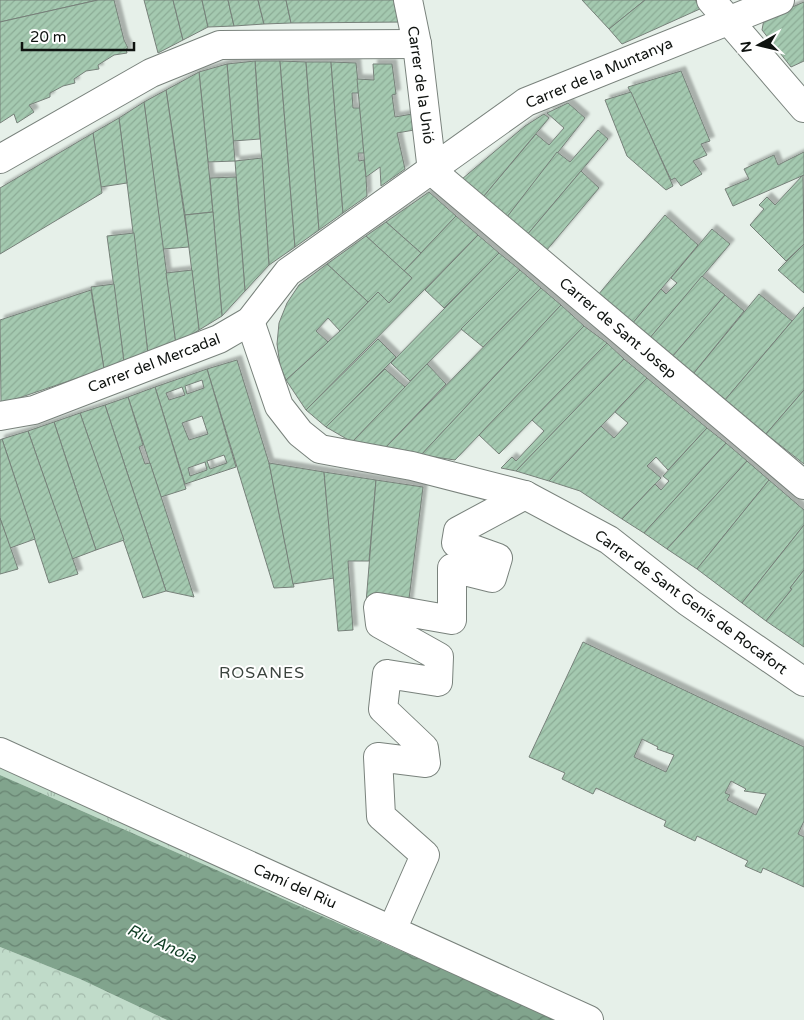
<svg xmlns="http://www.w3.org/2000/svg" width="804" height="1020" viewBox="0 0 804 1020" font-family="'Varela Round',sans-serif">
<defs>
<pattern id="grass-tufts" width="24" height="20" patternUnits="userSpaceOnUse" patternTransform="scale(1.25)"><rect width="24" height="20" fill="#c0dbc9"/><path d="M3 7l-1-3M5 7V3M7 7l1-3M15 17l-1-3M17 17v-4M19 17l1-3" fill="none" stroke="#a4bbac"/></pattern>
<pattern id="forest-crowns" width="20" height="18" patternUnits="userSpaceOnUse" patternTransform="scale(1.25)"><rect width="20" height="18" fill="#c0dbc9"/><path d="M2 6a3 3 0 1 1 6 0M12 15a3 3 0 1 1 6 0" fill="none" stroke="#a4bbac"/></pattern>
<pattern id="water-waves" width="16" height="10" patternUnits="userSpaceOnUse" patternTransform="scale(1.25)"><rect width="16" height="10" fill="#81a48d"/><path d="M0 5q4-4 8 0t8 0" fill="none" stroke="#688472"/></pattern>
<pattern id="building-hatch" width="6" height="6" patternUnits="userSpaceOnUse" patternTransform="scale(1.25)"><rect width="6" height="6" fill="#a4c9b0"/><path d="M-1 1l2-2M0 6l6-6M5 7l2-2" fill="none" stroke="#8cac96"/></pattern>
<filter id="shadow"><feDropShadow dx="4.5" dy="-4.5" stdDeviation="1" flood-color="#0004"/></filter>
</defs>
<rect width="100%" height="100%" fill="#e6f0e9"/>
<path fill="url(#grass-tufts)" d="M0,759L559,1020L0,775Z"/>
<path fill="url(#forest-crowns)" d="M0,947L80,979L167,1020H0Z"/>
<path fill="url(#water-waves)" d="M0,775L559,1020H167L80,979L0,947Z"/>
<g fill="url(#building-hatch)" stroke="#77817a" fill-rule="evenodd" filter="url(#shadow)">
<path d="M0,0H98L0,22Z"/>
<path d="M98,0H114L124,40L128,48L126,49L127,53L114,55L98,65L99,69L86,71L74,79L75,83L63,86L50,93V97L29,105L34,112L17,123L14,114L0,123V22Z"/>
<path d="M144,0H173L183,40L158,53Z"/>
<path d="M173,0H202L208,27L183,40Z"/>
<path d="M202,0H228L234,26L208,27Z"/>
<path d="M228,0H258L264,24L234,26Z"/>
<path d="M258,0H286L291,23L264,24Z"/>
<path d="M286,0H399L405,22L291,23Z"/>
<path d="M582,0H645L609,29Z"/>
<path d="M645,0H695L702,8L622,44L609,29Z"/>
<path d="M804,2V61L791,67L762,30L764,19Z"/>
<path d="M255,61H280L295,247L269,265Z"/>
<path d="M255,61L260,139L233,141L227,64Z"/>
<path d="M280,61L306,62L319,230L295,247Z"/>
<path d="M306,62H331L343,213L319,230Z"/>
<path d="M331,62L356,63L359,93H352L353,108H360L364,153H358L359,161L364,160L366,177L367,196L343,213Z"/>
<path d="M227,64L235,161L208,162L199,72Z"/>
<path d="M373,64H392L396,94L392,95L395,117L412,114L414,130L397,133L405,169L381,186L380,167L366,177L357,79L374,80Z"/>
<path d="M681,71L710,141L701,144L707,155L693,161L702,174L681,186L675,178L671,180L628,87Z"/>
<path d="M199,72L213,212L185,215L166,90Z"/>
<path d="M166,90L189,247L163,249L144,102Z"/>
<path d="M631,92L673,186L666,190L627,156L605,100Z"/>
<path d="M144,102L176,344L148,354L119,118Z"/>
<path d="M568,103L585,118L507,217L483,197L536,134L549,145L564,128L547,113Z"/>
<path d="M544,114L549,118L483,197L462,179L525,126Z"/>
<path d="M119,118L127,183L101,187L93,133Z"/>
<path d="M598,130L608,139L527,235L507,217L557,152L570,162Z"/>
<path d="M93,133L102,193L0,254V188Z"/>
<path d="M804,152V175L733,206L725,189L749,179L744,169L774,155L778,165Z"/>
<path d="M262,158L269,265L245,291L235,161Z"/>
<path d="M581,171L599,188L546,251L527,235Z"/>
<path d="M803,175L804,244L786,261L750,225L764,209L759,205L767,197L775,205Z"/>
<path d="M236,177L245,291L222,316L210,178Z"/>
<path d="M429,192L456,216L421,253L386,222Z"/>
<path d="M213,212L222,316L199,330L185,215Z"/>
<path d="M665,215L698,245L632,324L598,295Z"/>
<path d="M456,216L478,235L306,410L286,380L340,331L378,292L389,303L412,278L404,271Z"/>
<path d="M386,222L421,253L404,271L366,236Z"/>
<path d="M712,229L730,244L649,339L632,324L661,289L666,294L677,283L671,278Z"/>
<path d="M134,233L148,354L124,362L107,236Z"/>
<path d="M478,235L499,253L444,308L425,290Z"/>
<path d="M366,236L412,278L389,303L378,292L368,302L327,264Z"/>
<path d="M804,244V293L778,270Z"/>
<path d="M499,253L520,270L410,381L391,363Z"/>
<path d="M327,264L368,302L340,331L328,318L316,331L328,342L286,380L280,365L277,344L279,323L287,303L299,285Z"/>
<path d="M192,270L199,330L176,344L166,273Z"/>
<path d="M520,270L541,288L483,347L461,329Z"/>
<path d="M702,276L725,295L672,357L649,339Z"/>
<path d="M114,284L124,362L104,369L91,287Z"/>
<path d="M541,288L561,305L421,455L385,448Z"/>
<path d="M91,290L104,369L1,404L0,320Z"/>
<path d="M759,294L792,321L725,400L693,374Z"/>
<path d="M725,295L744,311L693,374L672,357Z"/>
<path d="M561,305L584,326L455,460L421,455Z"/>
<path d="M804,307V390L766,434L725,400Z"/>
<path d="M584,326L607,343L499,454L479,435Z"/>
<path d="M378,339L396,357L326,427L306,410Z"/>
<path d="M607,343L624,359L516,471L501,468L512,457L516,461L544,431L532,420Z"/>
<path d="M624,359L647,378L549,481L516,471Z"/>
<path d="M237,360L269,463L294,587L274,588L207,369Z"/>
<path d="M427,364L446,384L385,448L352,442Z"/>
<path d="M207,369L236,467L185,484L155,387ZM202,380L204,388L187,394L185,386ZM182,387L185,395L169,400L166,393ZM202,416L208,434L189,440L182,423ZM224,455L227,463L210,469L207,461ZM205,462L207,470L190,476L188,468Z"/>
<path d="M385,369L405,387L352,442L326,427Z"/>
<path d="M647,378L707,428L668,470L656,457L647,466L661,478L622,519L580,491L549,481L601,426L614,438L628,423L615,412Z"/>
<path d="M155,387L186,489L161,497L128,397Z"/>
<path d="M804,390V464L766,434Z"/>
<path d="M128,397L143,445L139,447L145,464L150,463L194,597L166,591L105,405Z"/>
<path d="M105,405L166,591L143,598L80,413Z"/>
<path d="M80,413L124,540L96,550L54,422Z"/>
<path d="M54,422L96,550L72,559L28,431Z"/>
<path d="M707,428L726,443L644,533L622,519L655,484L661,490L669,481L663,476Z"/>
<path d="M28,431L78,574L49,583L2,439Z"/>
<path d="M2,439L35,539L10,548L0,518V440Z"/>
<path d="M726,443L747,461L667,549L644,533Z"/>
<path d="M747,461L769,480L697,569L667,549Z"/>
<path d="M269,463L324,472L334,578L293,584Z"/>
<path d="M324,472L376,480L369,561H348L353,630L338,631Z"/>
<path d="M376,480L423,487L408,607L366,603Z"/>
<path d="M769,480L804,510V525L742,603L697,569Z"/>
<path d="M0,518L18,569L0,574Z"/>
<path d="M804,525V570L790,588L792,589L766,621L742,603Z"/>
<path d="M804,570V647L766,621L792,589L790,588Z"/>
<path d="M583,642L804,747V821L798,834L804,837V887L763,868L761,873L745,866L748,861L697,836L695,841L664,826L666,821L596,788L593,794L562,779L565,773L529,757ZM642,739L658,747L657,749L674,755L666,772L634,757ZM731,781L746,789L744,791L766,794L756,815L727,800L730,795L725,793Z"/>
</g>
<g fill="none" stroke-linecap="round" stroke-linejoin="round">
<defs>
<g id="minor">
<path d="M408,0L417,44L432,171"/>
<path d="M711,0L804,108"/>
<path d="M0,159L151,73L220,45L417,44"/>
<path d="M432,171L804,485"/>
<path d="M250,321L279,406L300,433L320,449L412,466L525,495L609,540L688,602L804,682"/>
<path d="M0,416L34,410L219,339L250,321L288,272L526,102L780,0"/>
<path d="M0,752L589,1020"/>
<path d="M392,930L425,855L381,816L378,757L426,763L424,748L383,709L387,674L438,682L439,657L380,624L378,607L452,620V568L492,578L498,558L456,543L458,531L525,495"/>
</g>
</defs>
<use href="#minor" stroke="#79827c" stroke-width="30"/>
<use href="#minor" stroke="#fff" stroke-width="28"/>
</g>
<g text-anchor="middle" stroke-width="4" stroke-linejoin="round" paint-order="stroke">
<g font-size="15" fill="#0f1310" stroke="#fff">
<text transform="translate(599 73) rotate(-23)" y="5">Carrer de la Muntanya</text>
<text transform="translate(421 85) rotate(82)" y="5">Carrer de la Unió</text>
<text transform="translate(618 328) rotate(40)" y="5">Carrer de Sant Josep</text>
<text transform="translate(154 363) rotate(-21)" y="5">Carrer del Mercadal</text>
<text transform="translate(691 602) rotate(36)" y="5">Carrer de Sant Genís de Rocafort</text>
<text transform="translate(295 886) rotate(24)" y="5">Camí del Riu</text>
</g>
<g font-size="16" letter-spacing="1" fill="#3b443e" stroke="#fff">
<text x="262" y="678">ROSANES</text>
</g>
<g font-size="16" font-style="italic" fill="#0e3c23" stroke="#fff">
<text transform="translate(162 943) rotate(24)" y="6">Riu Anoia</text>
</g>
</g>
<g transform="translate(759 45) rotate(262)" stroke="#ffffff" stroke-width="4" paint-order="stroke">
<path d="M0-4L9 19L0 12L-9 19Z" fill="#0f1310"/>
<text y="-8" font-size="14" font-weight="bold" text-anchor="middle" fill="#0f1310">N</text>
</g>
<path d="M22 42v8h112v-8" fill="none" stroke="#0f1310" stroke-width="2.5"/>
<text x="30" y="42" font-size="15" fill="#0f1310" stroke="#ffffff" stroke-width="4" paint-order="stroke">20 m</text>
</svg>
